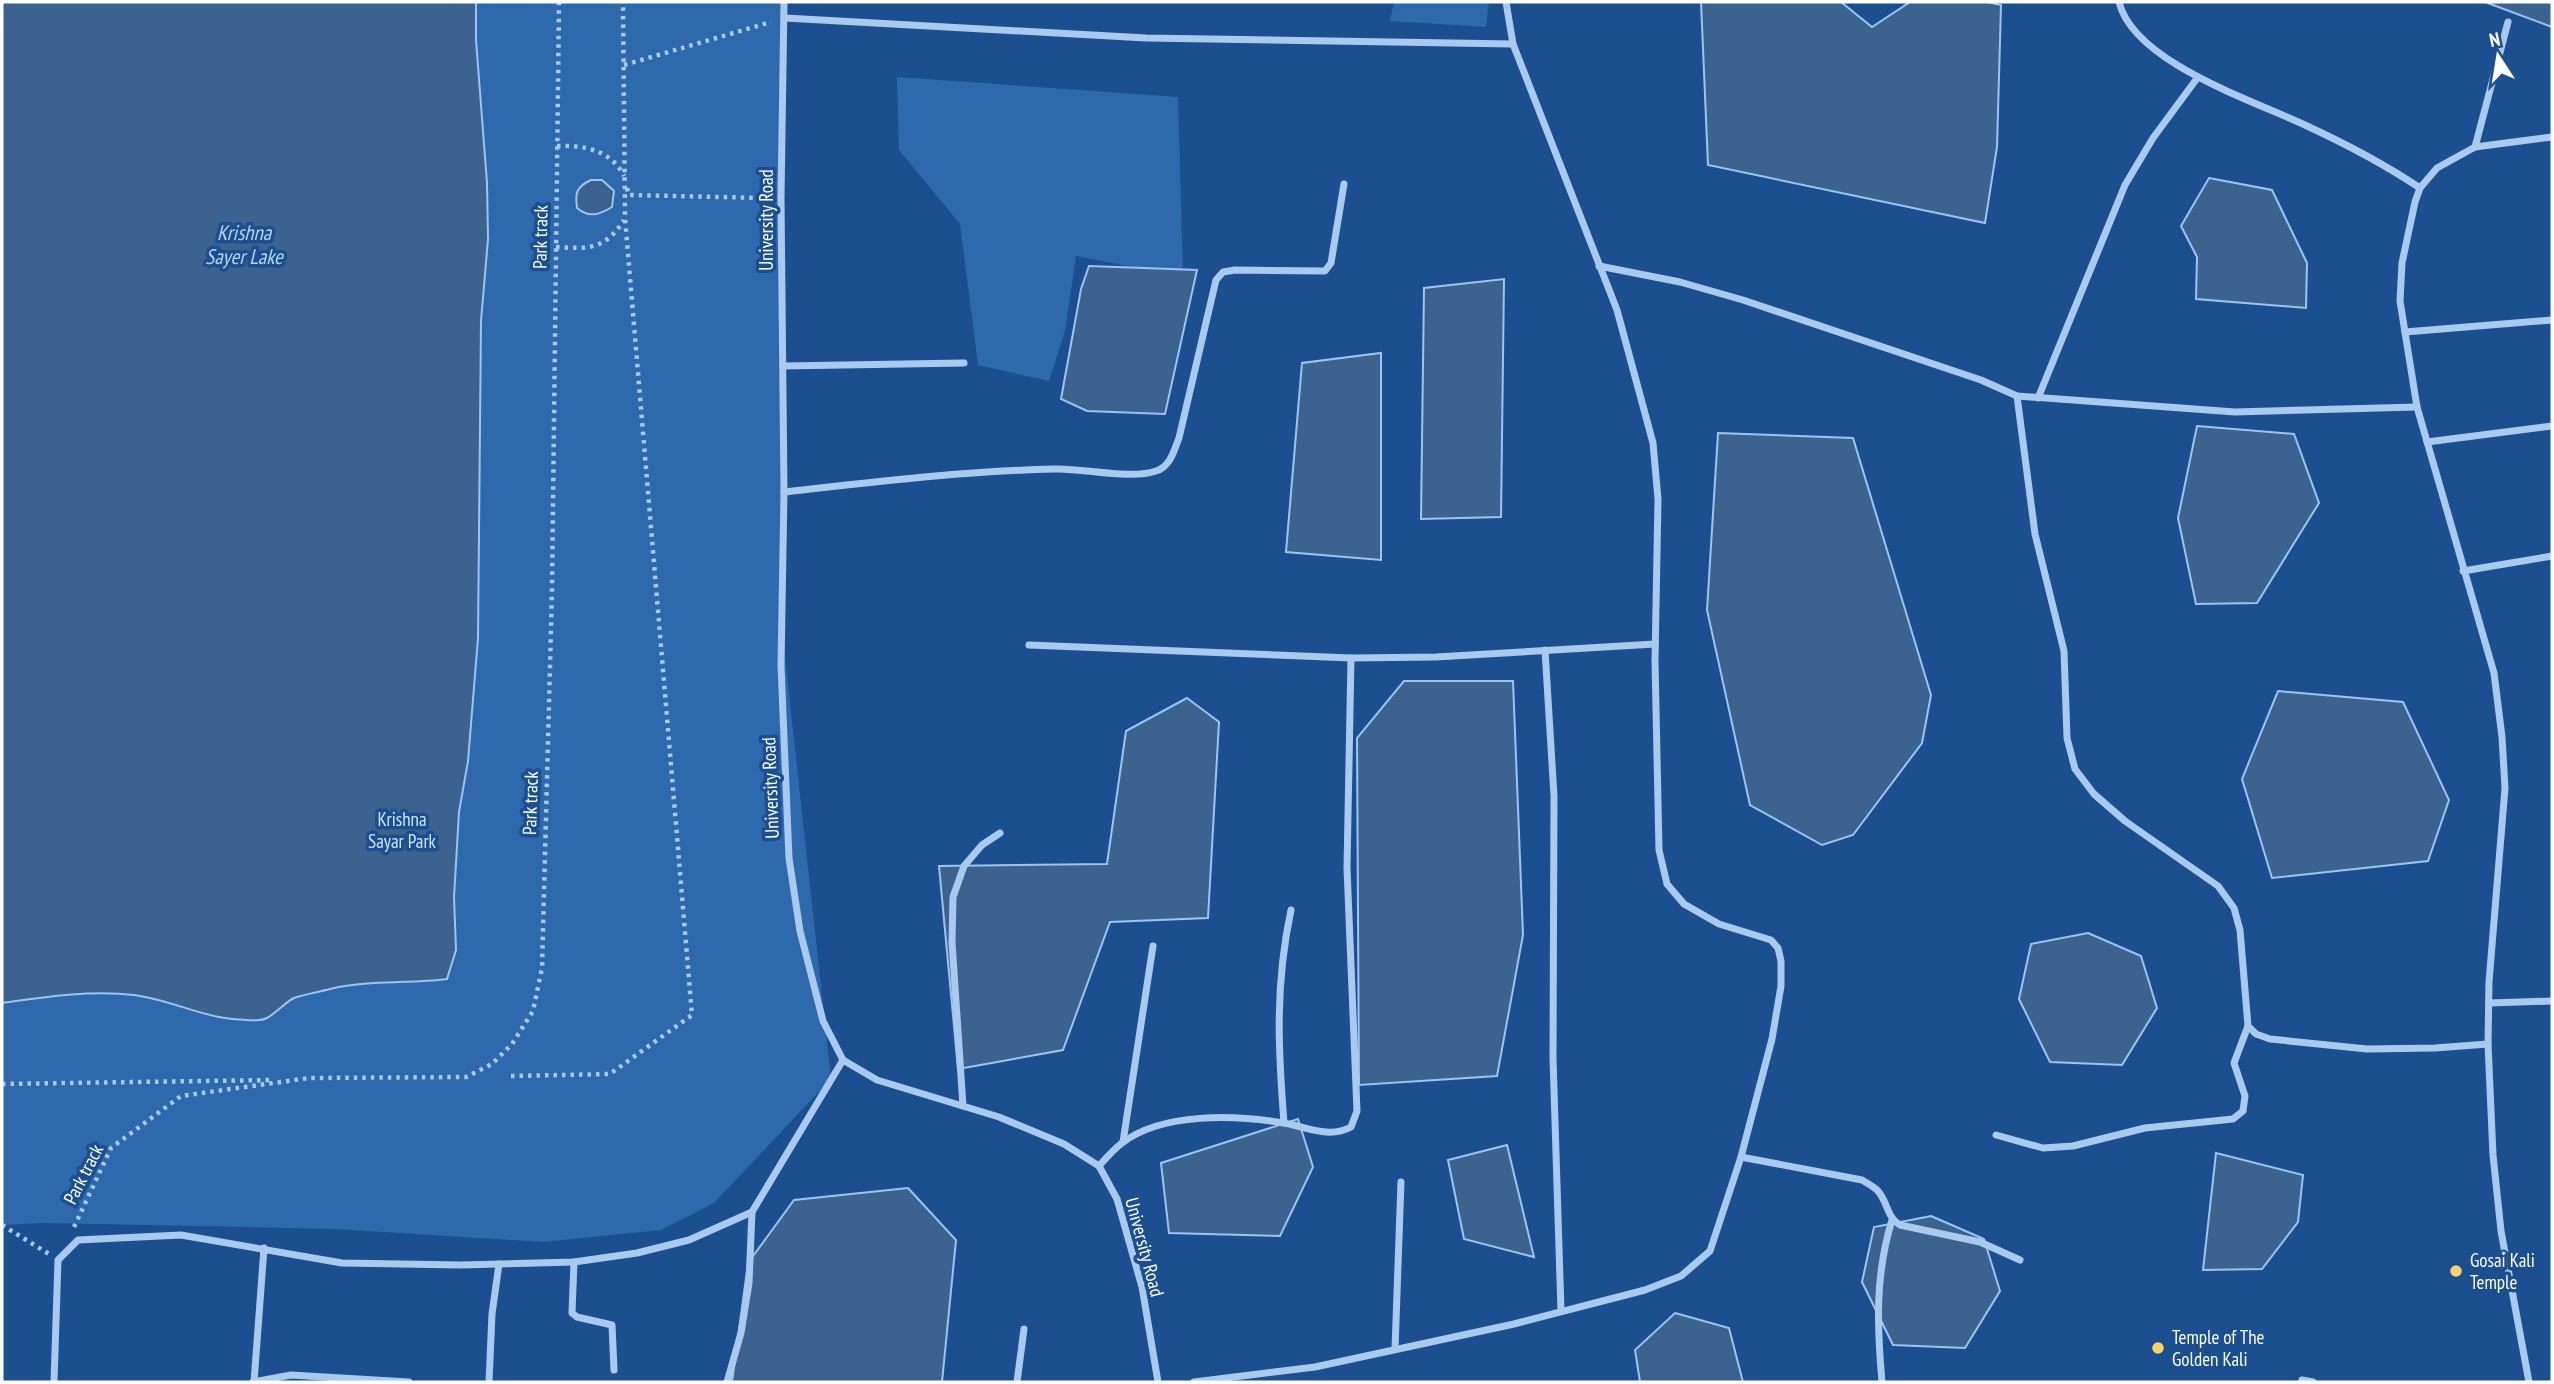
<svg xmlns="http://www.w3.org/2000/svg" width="2554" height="1384" viewBox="0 0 2554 1384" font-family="'PT Sans Narrow',sans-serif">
<rect width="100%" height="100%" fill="#1b4f8f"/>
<g fill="#2e69ad">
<path d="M2,2H784L782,629L831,1079L714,1203L661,1230L543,1242L336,1229L43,1223L2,1225Z"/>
<path d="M1394,2H1489L1486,27L1390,21Z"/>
<path d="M897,77L1178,97L1183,277L1076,256L1065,331L1049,381L978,365L960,224L899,150Z"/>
</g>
<g fill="#3c6290" stroke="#9cc4f0" stroke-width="2">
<path d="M2,2H476V40L487,183L488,239L481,321L478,638L468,761L459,812L454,897L456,950L447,979C408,984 368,980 330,989C319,992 305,994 294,998C282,1004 271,1020 259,1020C211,1023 178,1001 134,995C90,990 45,997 2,1003Z"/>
<path d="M1701,2H1841L1872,27L1910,2H1987L2001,5L1997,147L1985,223L1708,165Z"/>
<path d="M2485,2H2552V27Z"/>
<path d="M2209,178L2272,190L2307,263L2306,308L2196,299L2197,257L2181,226Z"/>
<path d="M591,180H602L614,191L612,207C599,215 589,218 577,208C575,193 576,187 591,180Z"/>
<path d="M1089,266L1197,270L1165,414L1087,411L1061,399L1081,289Z"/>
<path d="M1504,279L1501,517L1421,519L1424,288Z"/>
<path d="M1381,353V560L1286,552L1302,363Z"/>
<path d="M2197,426L2294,434L2319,503L2257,603L2196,604L2178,518Z"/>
<path d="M1718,433L1853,438L1931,695L1922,743L1853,835L1822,845L1750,805L1707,610Z"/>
<path d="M1404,681H1513L1523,935L1497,1076L1359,1085L1357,738Z"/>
<path d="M2278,691L2403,702L2449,800L2428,861L2272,878L2242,779Z"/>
<path d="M1187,698L1219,722L1208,918L1110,922L1063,1050L958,1069L939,866L1107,864L1126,731Z"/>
<path d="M2088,933L2141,956L2157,1008L2122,1065L2050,1062L2019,999L2031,944Z"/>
<path d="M1298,1119L1313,1167L1280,1236L1169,1233L1161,1163Z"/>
<path d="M1507,1145L1534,1257L1464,1239L1448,1160Z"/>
<path d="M2216,1153L2303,1175L2298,1222L2262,1269L2203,1270Z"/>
<path d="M908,1188L956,1240L942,1382H732L748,1263L794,1200Z"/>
<path d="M1931,1216L1984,1239L2000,1291L1965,1348L1893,1345L1862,1282L1874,1227Z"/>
<path d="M1675,1313L1729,1328L1743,1382H1640L1635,1350Z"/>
</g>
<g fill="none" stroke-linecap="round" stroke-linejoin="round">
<g stroke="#a9c9ee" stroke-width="4.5" stroke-dasharray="3.5 5" stroke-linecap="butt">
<path d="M624,65L771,22"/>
<path d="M557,146C584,145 611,150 624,176"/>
<path d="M627,188L629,195L766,198"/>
<path d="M556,247C588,249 605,250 624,220"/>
<path d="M511,1076L610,1074L692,1015L625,218L623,2"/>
<path d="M2,1084L270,1080"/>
<path d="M2,1225L49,1254"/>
<path d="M74,1227L111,1148L181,1096L309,1078L466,1077L492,1064L512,1044L533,1011L542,968L552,590L559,2"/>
</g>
<g stroke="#a9c9ee" stroke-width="7">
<path d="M784,2L781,198L784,492L781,666L789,858L800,931L823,1021L843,1060L877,1080L999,1117L1064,1144L1099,1166L1117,1199L1142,1287L1158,1382"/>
<path d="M2119,2C2134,63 2255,101 2307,126C2346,144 2384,164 2420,188"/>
<path d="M785,18L1146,38L1513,44"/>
<path d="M2475,147L2508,22"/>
<path d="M1599,266L1680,282L1743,300L1981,380L2017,396L2235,412L2417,407"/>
<path d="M2405,332L2552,320"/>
<path d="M783,366L964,363"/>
<path d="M2017,396L2035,534L2064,651L2067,738L2075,769L2094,794L2125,821L2218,886L2234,908L2240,930L2248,1026L2256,1034L2270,1039L2367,1049L2435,1048L2488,1044"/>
<path d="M2038,398L2125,185L2153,138L2198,77"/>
<path d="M2427,442L2552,426"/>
<path d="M784,492C874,482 964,471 1055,469C1083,468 1131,480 1156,471C1170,467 1174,451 1179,438L1216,280L1223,272L1235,270L1325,271L1331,263L1344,184"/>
<path d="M2463,571L2552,556"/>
<path d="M1029,645L1351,658L1436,657L1655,644"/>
<path d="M1545,650L1554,796L1553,1058L1561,1311"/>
<path d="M2489,1003L2552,1001"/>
<path d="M963,1106L952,942L953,897L964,866L982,845L1000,833"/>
<path d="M1284,1123C1278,1047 1275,985 1291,910"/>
<path d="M1996,1135L2043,1148L2073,1146L2145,1128L2233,1119L2243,1111L2245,1096L2234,1063L2248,1026"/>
<path d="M1123,1142L1153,946"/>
<path d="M1741,1157L1862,1180C1867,1183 1873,1186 1877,1190C1888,1201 1886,1217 1900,1225L1980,1242L2020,1260"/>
<path d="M1099,1166C1106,1158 1114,1149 1122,1143C1163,1112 1235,1115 1284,1123C1307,1127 1329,1139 1351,1127L1357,1111L1347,868L1351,658"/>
<path d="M574,1262L572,1313L577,1317L612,1325L614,1370"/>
<path d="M1395,1349L1401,1182"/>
<path d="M2302,1380L2313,1382"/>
<path d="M54,1382L58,1260L78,1240L181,1235L342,1263L460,1265L574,1262L637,1253L689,1240L752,1212L843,1060"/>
<path d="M253,1382L291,1375L409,1382"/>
<path d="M254,1382L264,1248"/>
<path d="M489,1382L492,1314L499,1264"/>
<path d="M727,1382L741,1333L749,1283L752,1212"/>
<path d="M1017,1382L1024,1329"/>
<path d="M1194,1382L1315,1367L1514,1324L1645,1290L1681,1276L1710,1251L1741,1157L1772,1039L1781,986V961L1778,948L1771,940L1719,924L1684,904L1667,884L1659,850L1655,661L1658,499L1653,443L1617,310L1513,44L1506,2"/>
<path d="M1882,1382C1877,1326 1875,1275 1892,1220"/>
<path d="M2529,1382L2501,1231L2493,1155L2488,1044L2489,982L2505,788L2502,737L2494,673L2417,407L2400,301L2402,263L2415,202L2420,188L2437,168L2475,147L2552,137"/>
</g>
</g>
<g fill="#ffd166" stroke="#1b4f8f" stroke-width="2.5">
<circle cx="2456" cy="1271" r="7"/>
<circle cx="2158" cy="1348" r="7"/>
</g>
<g text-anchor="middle" stroke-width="7" stroke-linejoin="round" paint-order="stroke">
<g font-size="19" fill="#fff" stroke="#1b4f8f">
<text transform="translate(766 220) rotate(-90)" y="7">University Road</text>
<text transform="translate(540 237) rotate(-89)" y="7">Park track</text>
<text transform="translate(770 788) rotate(-92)" y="7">University Road</text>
<text transform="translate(530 803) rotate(-88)" y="7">Park track</text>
<text transform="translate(83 1174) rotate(-63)" y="7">Park track</text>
<text transform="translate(1145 1247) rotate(75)" y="7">University Road</text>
</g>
<g font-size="19" fill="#cfe3fa" stroke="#1b4f8f">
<text x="402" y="826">Krishna<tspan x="402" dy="22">Sayar Park</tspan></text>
</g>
<g font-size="19" fill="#fff" stroke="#1b4f8f" text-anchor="start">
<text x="2470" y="1267">Gosai Kali<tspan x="2470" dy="22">Temple</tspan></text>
<text x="2172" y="1344">Temple of The<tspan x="2172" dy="22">Golden Kali</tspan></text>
</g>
<g font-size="21" font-style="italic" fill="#b5d3f5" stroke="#1b4f8f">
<text x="244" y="240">Krishna<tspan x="244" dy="24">Sayer Lake</tspan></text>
</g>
</g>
<rect width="2554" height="1384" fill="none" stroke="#ffffff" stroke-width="7"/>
<g transform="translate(2498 56) rotate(348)" stroke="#1b4f8f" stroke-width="5" paint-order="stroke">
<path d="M0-5L12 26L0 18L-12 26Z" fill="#ffffff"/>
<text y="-10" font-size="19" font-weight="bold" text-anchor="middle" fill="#ffffff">N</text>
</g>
</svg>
